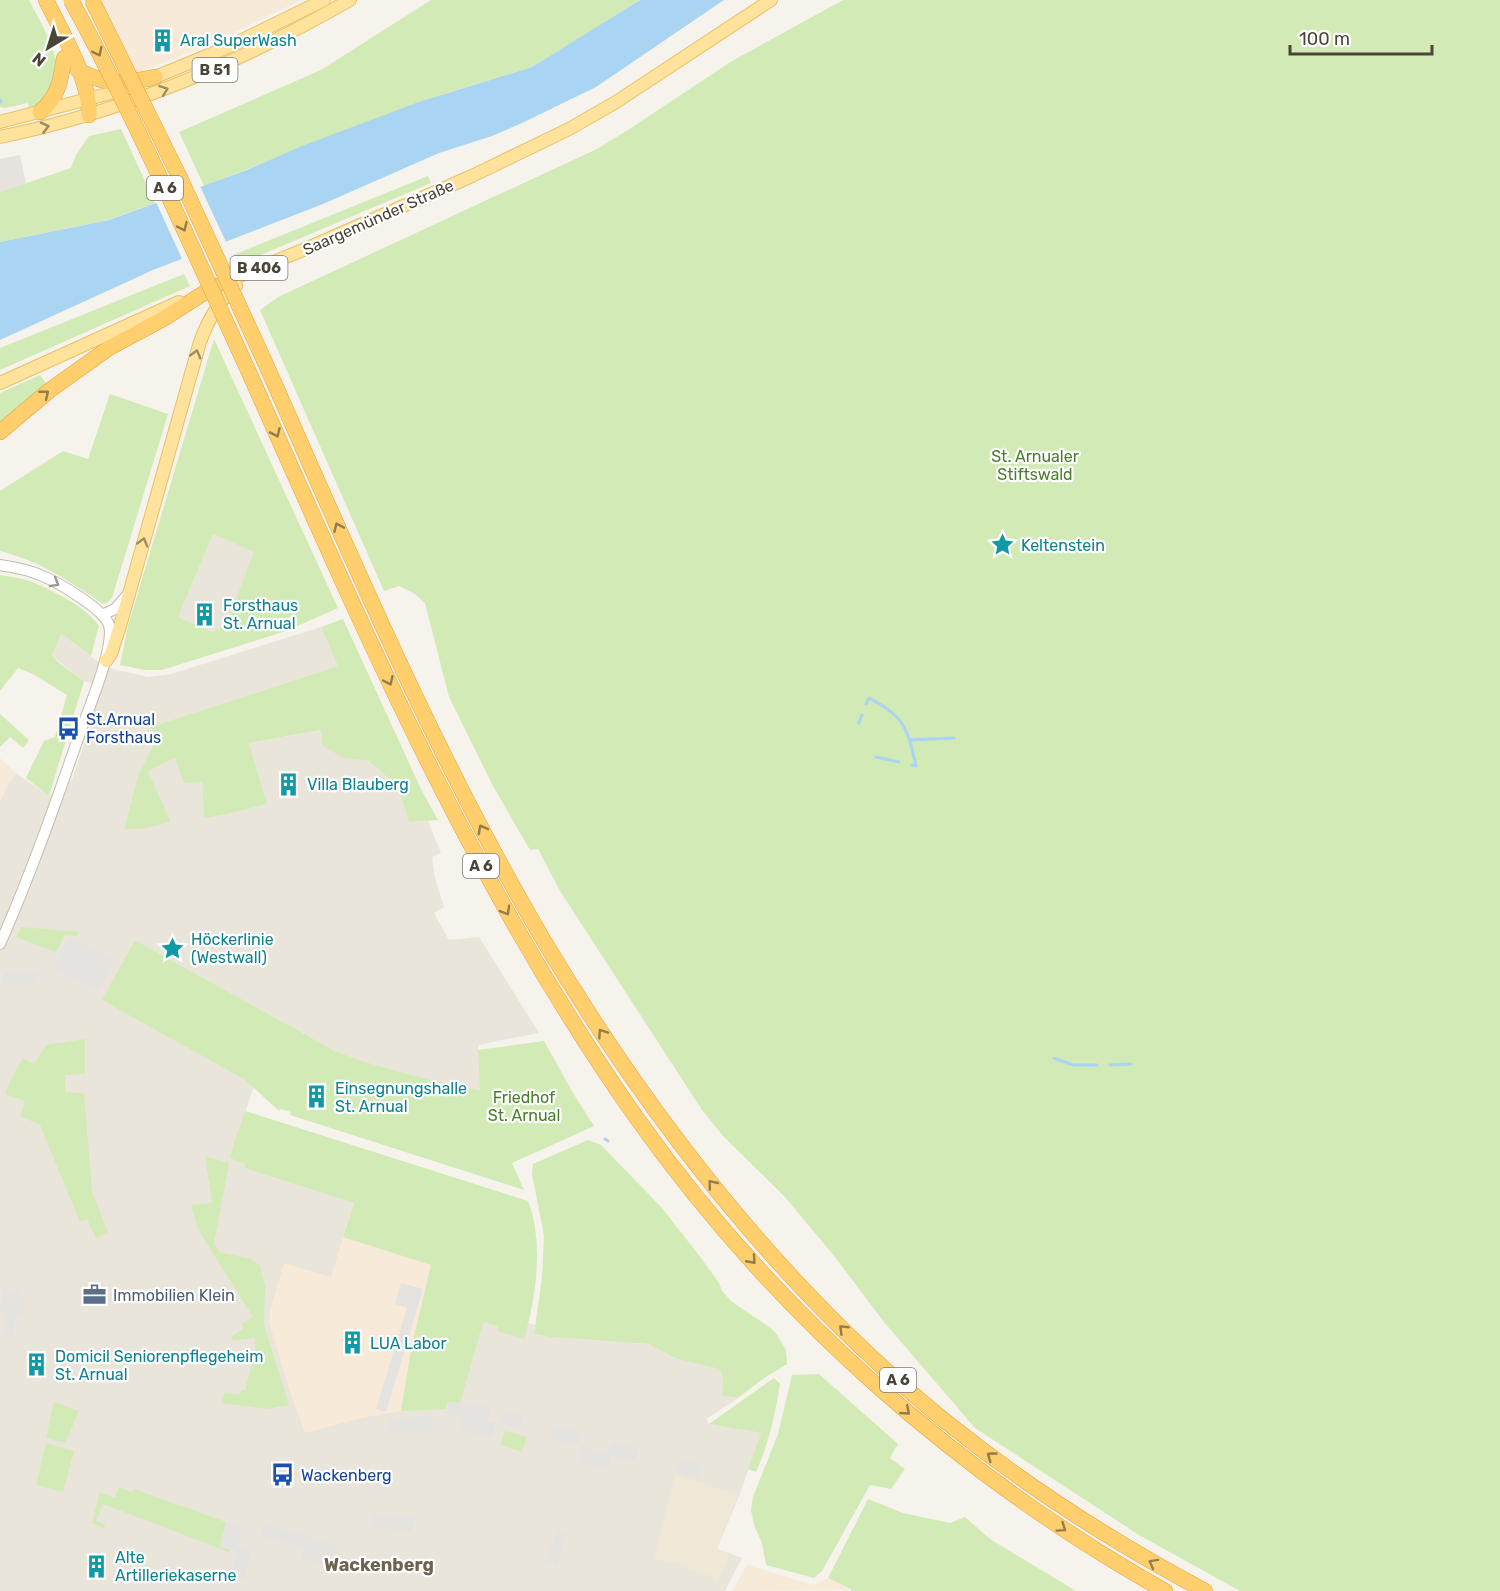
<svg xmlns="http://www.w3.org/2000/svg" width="1500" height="1591" viewBox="0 0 1500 1591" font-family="Rubik,sans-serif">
<rect width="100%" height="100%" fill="#f6f3ec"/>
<g fill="#eae5da">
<path d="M213,534L255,552L226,625L212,632L178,617Z"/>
<path d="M321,627L338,666L152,727L157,737L138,775L124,829L171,822L148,771L175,758L202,781L204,817L228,814L267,804L249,743L322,730L344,758L369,761L398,787L409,822L428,821L441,853L432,857L435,878L444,907L434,913L449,940L479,937L539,1033L478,1045L481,1090L398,1073L362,1062L335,1051L135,940L103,1000L245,1080L254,1087L229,1158L245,1164L244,1168L354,1203L343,1236L432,1265L506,1317L535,1325L534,1334L550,1337L648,1344L677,1359L719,1369L723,1374L724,1381L721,1394L738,1398L706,1419L709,1424L761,1433L740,1494L717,1549L742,1558L725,1591H0V802L8,784L16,773L49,796L72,780L103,686L84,681L52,656L61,634L105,667L148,677L171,674Z"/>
</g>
<g fill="#f7ead8">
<path d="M100,0H302L198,49L137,73Z"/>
<path d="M0,758L16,773L8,784L0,802Z"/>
<path d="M343,1237L432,1265L412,1345L401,1411L357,1419L305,1433L289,1389L269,1322L270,1311L284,1263L331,1277Z"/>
<path d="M747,1565L814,1585L828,1578L851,1590L732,1591Z"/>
</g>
<path fill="#e6e2dd" d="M20,155L26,183L0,192V159Z"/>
<path fill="#efe8d6" d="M675,1475L738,1494L717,1549L730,1554L716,1584L710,1576L688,1569V1566L673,1562L672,1564L654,1559Z"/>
<g fill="#d2eab5" fill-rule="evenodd">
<path d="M0,0H29C42,26 72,69 47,95C41,102 37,107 29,109L28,103L5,108L0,107Z"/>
<path d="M431,0H640L532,67L447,93L204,186L179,132L321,70Z"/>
<path d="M843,0H1500V1591H1240L1139,1535L975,1428L884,1322L835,1257L784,1196L724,1137L702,1110L560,891L538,849L530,850L493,786L449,697L425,603L415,594L399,586L384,591L260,310L278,297L597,149L631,128L732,61Z"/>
<path d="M121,129L155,203L108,220L0,242V192L71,168L76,155L89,136Z"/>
<path d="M428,176L431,183L237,265L233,255Z"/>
<path d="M184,274L190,286L0,370V348Z"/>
<path d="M214,339L338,608L286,631L162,670H145L120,665L128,626ZM213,534L254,552L226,625L212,632L178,617Z"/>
<path d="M40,375L47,385L0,424V393Z"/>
<path d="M110,394L168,414L112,598L108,602L103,604C70,581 39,561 0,551V491L63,451L88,459Z"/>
<path d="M0,575C11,577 22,578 32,582C51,589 89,609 99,626L91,656L61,634L52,656L59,663L84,681L49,796L26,778L44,741L55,737L67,695L33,674L18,668L0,691Z"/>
<path d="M343,619L421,789L438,820L409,822L398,787L369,761L344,758L323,746L321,730L249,743L267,804L228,814L204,818L202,782L184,783L175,758L148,771L171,822L141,829H124L138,775L157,737L151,727L338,666L321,627Z"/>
<path d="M0,714L29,740L23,748L10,737L0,747Z"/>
<path d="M21,927L78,932L77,936L65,935L56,952L16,937Z"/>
<path d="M135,940L335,1051C382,1070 431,1080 480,1090L478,1050L544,1041L573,1093L594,1126L512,1163L524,1190L290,1115L291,1112L281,1109L279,1111L245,1080L102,1000Z"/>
<path d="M85,1039V1074L65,1075V1092L84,1093L92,1192L108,1232L96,1238L87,1219L80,1222L40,1125L20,1116L25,1101L5,1094L13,1075L23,1058L34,1064L46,1045Z"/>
<path d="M245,1111L528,1201C544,1241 536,1299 524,1339L497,1331L498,1326L483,1322L460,1403L447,1402L446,1409L401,1411L412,1345L431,1265L343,1237L354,1203L244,1168L245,1164L229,1158Z"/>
<path d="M588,1140L601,1145L662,1208L701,1258L719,1283L722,1291L732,1302L772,1329L777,1335L786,1350L787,1364L764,1378L738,1398L721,1395C723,1385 725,1377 719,1369L677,1359L648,1344L550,1337L534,1334L542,1278L544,1236L532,1174L533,1164Z"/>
<path d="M205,1156L229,1163L214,1244L220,1252L251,1259L260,1266L265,1286L264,1325L289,1405L267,1409L222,1403L225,1392L239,1395L241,1390H245L253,1361L256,1360L255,1338L233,1340L231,1337L244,1328L242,1324L253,1317L198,1229L191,1205L212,1203Z"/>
<path d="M819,1374L898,1444L890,1458L905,1469L891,1489L870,1485L822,1571L814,1578L766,1565L762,1543L754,1525L751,1510L753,1497L778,1434L792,1375Z"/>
<path d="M774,1378L780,1384C775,1415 769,1443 756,1472L748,1469L761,1433L709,1424Z"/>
<path d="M54,1402L79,1411L65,1443L46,1438Z"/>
<path d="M505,1431L527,1437L522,1452L501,1445Z"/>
<path d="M46,1443L74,1451L63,1492L36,1485Z"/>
<path d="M119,1487L132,1492L134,1489L226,1522L220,1547L230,1549L229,1552L103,1504L96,1521L105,1524L104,1528L92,1523L100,1492L115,1498Z"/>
<path d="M868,1499L903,1513L950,1523L965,1517L990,1539L1076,1591H851V1589L828,1578Z"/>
</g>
<g fill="#e5e3e0">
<path d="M69,937L114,960L98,991L53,969Z"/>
<path d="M4,972L37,974L36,985L2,983Z"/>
<path d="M401,1283L423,1289L386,1412L376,1409L407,1308L395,1304Z"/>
<path d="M3,1289L18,1291V1296L25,1297L22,1316H16L13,1337L1,1335L3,1331L6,1314L0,1312Z"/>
<path d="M448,1402L491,1407L488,1421L496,1423L492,1438L460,1431L461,1417L446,1416Z"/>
<path d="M505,1411L523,1416L519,1429L500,1424Z"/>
<path d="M431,1416L432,1431L389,1432L388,1419Z"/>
<path d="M554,1425L581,1433L577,1445L550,1437Z"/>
<path d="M612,1442L639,1449L635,1461L611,1455L607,1469L579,1461L582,1447L608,1454Z"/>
<path d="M680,1459L703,1466L699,1479L676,1472Z"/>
<path d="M374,1515L408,1516H416L411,1532L371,1526Z"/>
<path d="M226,1522L242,1526L238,1546L252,1550L244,1579L231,1576L236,1551L220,1547Z"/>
<path d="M264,1524L338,1546L331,1567L301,1558L303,1548L261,1536Z"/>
<path d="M557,1528L568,1531L557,1565L547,1561Z"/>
</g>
<path fill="#a9d4f2" d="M640,0H724L596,87L522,123L492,136L439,153L323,204L153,270L0,340V242L109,220L247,170L302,146L419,102L532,67Z"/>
<path fill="#f6f3ec" d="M199,184L227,244L183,261L155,200Z"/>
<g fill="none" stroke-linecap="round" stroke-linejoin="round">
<g stroke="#a9d4f2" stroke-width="3">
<path d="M0,100L1,102"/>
<path d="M866,704L869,698C905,717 907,727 916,766L912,765"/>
<path d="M859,723L862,715"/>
<path d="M910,740L954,738"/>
<path d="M876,757L899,762"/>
<path d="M1054,1058L1073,1065H1097"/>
<path d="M1110,1065L1131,1064"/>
<path d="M605,1139L608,1141"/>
</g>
<defs>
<g id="tertiary">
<path d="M0,565C13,567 27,569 40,575C56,581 104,609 109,625C115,646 89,708 81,730C56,802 31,874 0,944"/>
<path d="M102,615L115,609L128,594"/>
</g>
<g id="primary">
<path d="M148,80L228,47L324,0"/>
<path d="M0,122L126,89"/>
<path d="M0,137C126,111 238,64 350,0"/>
<path d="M220,284L303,250L472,176L569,129L616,102L771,0"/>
<path d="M0,383L179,302"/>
<path d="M106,661L111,654L120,626L200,342C208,320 218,301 236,286"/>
</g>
<g id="motorway">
<path d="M46,0C62,33 90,79 89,115"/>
<path d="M78,70C110,87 121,84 155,77"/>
<path d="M40,112C58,97 61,81 64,58"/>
<path d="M264,360C351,556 435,756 544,941C651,1120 782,1289 945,1421C1026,1486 1113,1542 1205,1591"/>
<path d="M252,379C365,633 475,889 636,1117C774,1312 957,1474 1165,1591"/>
<path d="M0,432L50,390L109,348L163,319L215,286"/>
</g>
</defs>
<use href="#tertiary" stroke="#c2bbae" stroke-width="12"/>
<use href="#primary" stroke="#e6c16a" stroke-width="14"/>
<use href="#motorway" stroke="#e0a43c" stroke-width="16"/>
<use href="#tertiary" stroke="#fff" stroke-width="10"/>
<use href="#primary" stroke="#ffe39c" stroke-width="12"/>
<use href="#motorway" stroke="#ffcf6e" stroke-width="15"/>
<defs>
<g id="motorway-bridge">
<path d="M71,0C138,123 194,252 252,379"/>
<path d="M92,0L180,178L264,360"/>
</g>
</defs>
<use href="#motorway-bridge" stroke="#e0a43c" stroke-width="16" stroke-linecap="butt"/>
<use href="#motorway-bridge" stroke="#ffcf6e" stroke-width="15"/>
</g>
<defs><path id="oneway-chevron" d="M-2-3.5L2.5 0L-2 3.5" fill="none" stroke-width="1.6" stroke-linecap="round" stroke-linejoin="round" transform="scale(1.5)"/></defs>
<g stroke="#937c4e">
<use href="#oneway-chevron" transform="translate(98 52) rotate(63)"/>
<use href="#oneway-chevron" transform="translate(183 227) rotate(65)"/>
<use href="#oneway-chevron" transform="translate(45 394) rotate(-39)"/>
<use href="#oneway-chevron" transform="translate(276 433) rotate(66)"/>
<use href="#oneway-chevron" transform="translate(338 527) rotate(-114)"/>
<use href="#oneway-chevron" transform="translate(389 681) rotate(65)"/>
<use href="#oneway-chevron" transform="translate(482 829) rotate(-118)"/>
<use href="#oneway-chevron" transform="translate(506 911) rotate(60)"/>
<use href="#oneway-chevron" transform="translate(602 1033) rotate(-124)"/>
<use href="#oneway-chevron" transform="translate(712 1184) rotate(-129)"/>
<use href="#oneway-chevron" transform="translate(752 1260) rotate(48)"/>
<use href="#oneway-chevron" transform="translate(843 1329) rotate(-136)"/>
<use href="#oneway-chevron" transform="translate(906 1411) rotate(41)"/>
<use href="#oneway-chevron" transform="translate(991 1456) rotate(-144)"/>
<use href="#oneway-chevron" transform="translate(1062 1528) rotate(34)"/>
<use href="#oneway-chevron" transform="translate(1153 1563) rotate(-151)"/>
</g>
<g stroke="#9c8c66">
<use href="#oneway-chevron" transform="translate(164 90) rotate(-21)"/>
<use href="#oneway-chevron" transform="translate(45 127) rotate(-14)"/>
<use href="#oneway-chevron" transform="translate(196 354) rotate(-75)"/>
<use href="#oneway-chevron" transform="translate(143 542) rotate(-74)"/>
</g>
<use stroke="#9c9892" href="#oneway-chevron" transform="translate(55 583) rotate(31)"/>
<defs>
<symbol id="building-bare" viewBox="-9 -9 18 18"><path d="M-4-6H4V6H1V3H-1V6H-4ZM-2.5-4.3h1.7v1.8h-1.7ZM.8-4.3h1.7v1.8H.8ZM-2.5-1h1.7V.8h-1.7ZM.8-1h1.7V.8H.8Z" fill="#0f9aa8" stroke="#fff" stroke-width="2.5" paint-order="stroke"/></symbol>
<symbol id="sight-bare" viewBox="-9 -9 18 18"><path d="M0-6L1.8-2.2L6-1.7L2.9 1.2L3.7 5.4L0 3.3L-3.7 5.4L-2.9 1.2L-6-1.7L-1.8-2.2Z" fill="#0f9aa8" stroke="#fff" stroke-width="2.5" paint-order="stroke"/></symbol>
<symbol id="bus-bare" viewBox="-9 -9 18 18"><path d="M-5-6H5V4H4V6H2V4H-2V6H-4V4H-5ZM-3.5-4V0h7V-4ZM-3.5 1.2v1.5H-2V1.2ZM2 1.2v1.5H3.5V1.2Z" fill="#1a4fb4" stroke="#fff" stroke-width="2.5" paint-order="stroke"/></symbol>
<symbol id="office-bare" viewBox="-9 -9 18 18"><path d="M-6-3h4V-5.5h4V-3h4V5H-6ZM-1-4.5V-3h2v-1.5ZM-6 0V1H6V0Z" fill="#5c6f8a" stroke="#fff" stroke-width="2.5" paint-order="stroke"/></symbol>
</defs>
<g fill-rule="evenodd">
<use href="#building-bare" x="146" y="24" width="33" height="33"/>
<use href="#sight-bare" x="986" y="528" width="33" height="33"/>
<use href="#building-bare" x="188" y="598" width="33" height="33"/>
<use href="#bus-bare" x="52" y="712" width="33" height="33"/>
<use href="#building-bare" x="272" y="768" width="33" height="33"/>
<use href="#sight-bare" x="156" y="932" width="33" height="33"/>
<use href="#building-bare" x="300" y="1080" width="33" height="33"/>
<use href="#office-bare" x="78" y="1278" width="33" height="33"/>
<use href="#building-bare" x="336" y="1326" width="33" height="33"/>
<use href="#building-bare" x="20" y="1348" width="33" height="33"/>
<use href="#bus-bare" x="266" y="1458" width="33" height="33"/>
<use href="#building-bare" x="80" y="1550" width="33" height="33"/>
</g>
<g text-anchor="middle" stroke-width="4.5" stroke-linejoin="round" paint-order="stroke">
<g fill="#fff" stroke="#817c74" stroke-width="1.5">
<rect x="192.5" y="58" width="45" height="24" rx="4.5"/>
<rect x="147" y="176" width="36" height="24" rx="4.5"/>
<rect x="230.5" y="256" width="57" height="24" rx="4.5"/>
<rect x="463" y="854" width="36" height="24" rx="4.5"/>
<rect x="880" y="1368" width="36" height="24" rx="4.5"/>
</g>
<g font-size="15" font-weight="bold" fill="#4b4439">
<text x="215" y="75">B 51</text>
<text x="165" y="193">A 6</text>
<text x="259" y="273">B 406</text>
<text x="481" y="871">A 6</text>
<text x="898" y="1385">A 6</text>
</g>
<g font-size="16" fill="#0d838f" stroke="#fff" text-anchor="start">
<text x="180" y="46">Aral SuperWash</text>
<text x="1021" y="551">Keltenstein</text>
<text x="223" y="611">Forsthaus<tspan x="223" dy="18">St. Arnual</tspan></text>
<text x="307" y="790">Villa Blauberg</text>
<text x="191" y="945">Höckerlinie<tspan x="191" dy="18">(Westwall)</tspan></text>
<text x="335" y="1094">Einsegnungshalle<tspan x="335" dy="18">St. Arnual</tspan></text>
<text x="370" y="1349">LUA Labor</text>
<text x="55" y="1362">Domicil Seniorenpflegeheim<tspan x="55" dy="18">St. Arnual</tspan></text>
<text x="115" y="1563">Alte<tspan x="115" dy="18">Artilleriekaserne</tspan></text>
</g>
<g font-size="16" fill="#4b4439" stroke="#fff">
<text transform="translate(378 217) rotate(-24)" y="6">Saargemünder Straße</text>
</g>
<g font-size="16" fill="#4a7f2a" stroke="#fff">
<text x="1035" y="462">St. Arnualer<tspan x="1035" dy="18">Stiftswald</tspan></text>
<text x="524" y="1103">Friedhof<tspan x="524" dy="18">St. Arnual</tspan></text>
</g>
<g font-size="16" fill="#164399" stroke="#fff" text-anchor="start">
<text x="86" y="725">St.Arnual<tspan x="86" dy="18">Forsthaus</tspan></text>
<text x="301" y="1481">Wackenberg</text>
</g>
<g font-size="16" fill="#4e5e75" stroke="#fff" text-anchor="start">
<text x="113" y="1301">Immobilien Klein</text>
</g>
<g font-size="18" font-weight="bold" fill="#6e6250" stroke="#fff">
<text x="379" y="1571">Wackenberg</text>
</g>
</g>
<g transform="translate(48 48) rotate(218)" stroke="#ffffff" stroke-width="4.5" paint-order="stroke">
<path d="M0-4.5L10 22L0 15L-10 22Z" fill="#4b4439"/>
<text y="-9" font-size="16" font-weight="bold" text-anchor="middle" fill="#4b4439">N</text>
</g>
<path d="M1290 45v9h142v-9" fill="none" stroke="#4b4439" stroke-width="3"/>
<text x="1299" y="45" font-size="18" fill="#4b4439" stroke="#ffffff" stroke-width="4.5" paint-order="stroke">100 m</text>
</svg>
